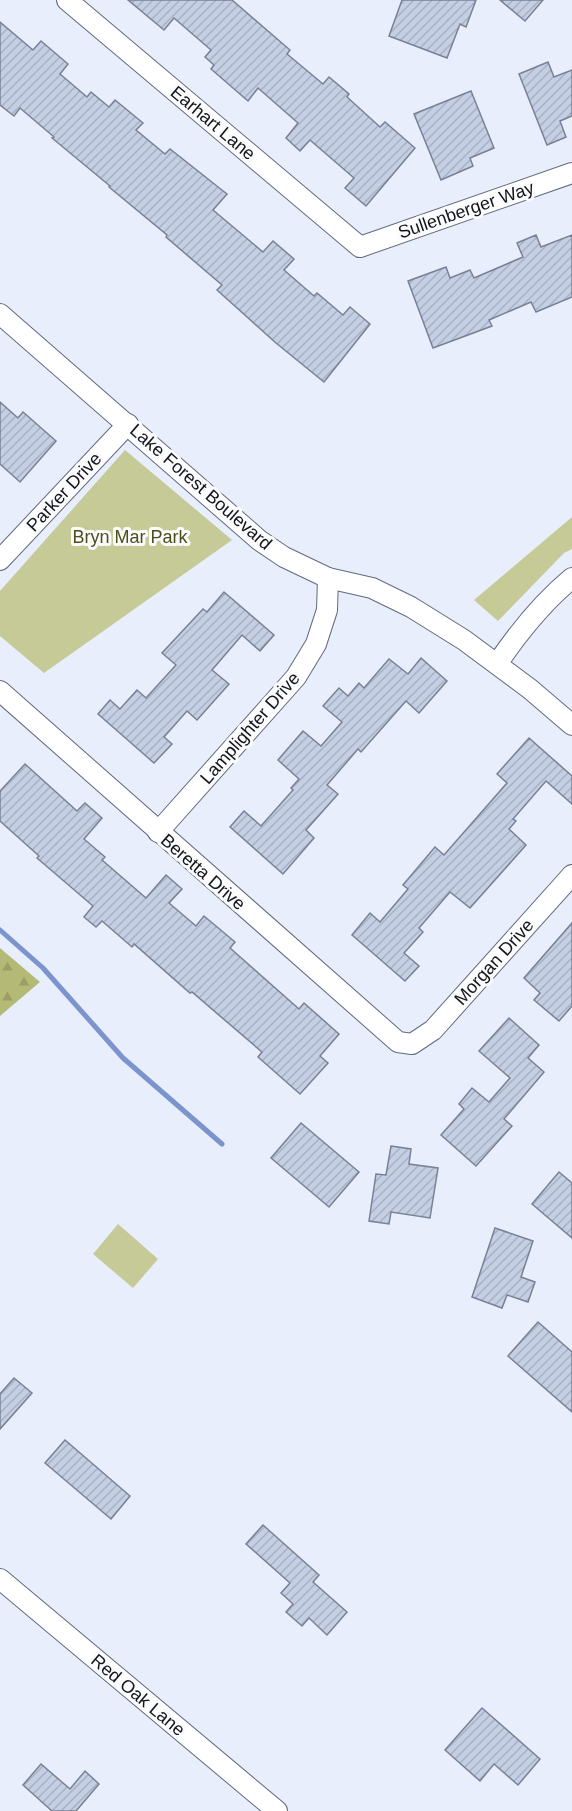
<svg xmlns="http://www.w3.org/2000/svg" width="572" height="1811" viewBox="0 0 572 1811" font-family="Arial,sans-serif">
<defs>
<pattern id="forest-firs" width="22" height="20" patternUnits="userSpaceOnUse" patternTransform="scale(1.5)"><rect width="22" height="20" fill="#b4ba76"/><path d="M5 1l3.5 6h-7zM16 11l3.5 6h-7z" fill="#9a9f66"/></pattern>
<pattern id="building-hatch" width="6" height="6" patternUnits="userSpaceOnUse" patternTransform="scale(1.5)"><rect width="6" height="6" fill="#c4cfe4"/><path d="M-1 1l2-2M0 6l6-6M5 7l2-2" fill="none" stroke="#a7b1c3"/></pattern>
</defs>
<rect width="100%" height="100%" fill="#e8eefc"/>
<path fill="url(#forest-firs)" d="M0,948L40,982L0,1016Z"/>
<g fill="#c5ca97">
<path d="M125,450L232,540L44,673L0,636V591Z"/>
<path d="M572,517V549L564,553L498,621L474,600Z"/>
<path d="M118,1224L158,1259L133,1288L93,1254Z"/>
</g>
<g fill="none" stroke-linecap="round" stroke-linejoin="round">
<path stroke="#7b94cd" stroke-width="5" d="M0,930L43,968L123,1058L222,1144"/>
</g>
<g fill="url(#building-hatch)" stroke="#788195" stroke-width="1.5">
<path d="M128,0H232L290,50L287,54L323,84L329,77L349,94L347,97L380,127L385,122L415,148L366,206L345,188L354,178L310,140L300,151L286,138L298,123L258,88L248,101L211,69L214,65L205,57L211,50L174,18L164,30Z"/>
<path d="M402,0H476L466,27L460,24L447,58L389,36Z"/>
<path d="M500,0H543L525,21Z"/>
<path d="M0,22L33,50L41,41L68,64L60,74L87,97L91,92L109,107L115,100L143,123L136,130L165,154L170,149L227,194L213,210L263,252L273,241L294,259L284,270L314,296L317,293L343,315L350,307L370,324L324,382L276,343L217,290L222,285L166,237L167,235L109,187L110,186L52,138L54,137L20,108L14,116L0,105Z"/>
<path d="M548,62L554,77L572,70V116L560,121L566,137L547,145L519,74Z"/>
<path d="M471,91L494,148L470,158L473,166L441,180L414,114Z"/>
<path d="M536,235L541,247L572,235V297L536,312L531,302L489,320L492,326L433,348L408,281L446,267L450,278L470,270L474,278L523,257L517,243Z"/>
<path d="M0,402L18,418L23,412L56,441L20,482L0,464Z"/>
<path d="M224,592L274,635L260,651L242,635L212,670L229,684L197,720L187,711L164,737L172,744L154,763L98,714L110,700L120,709L137,690L146,698L176,665L162,653L203,609L207,612Z"/>
<path d="M421,658L447,681L419,713L406,701L361,752L358,749L327,785L338,794L306,830L314,838L283,874L230,827L244,811L261,826L293,790L291,788L299,779L278,760L303,731L321,746L342,722L323,706L339,688L348,696L359,683L364,688L389,659L408,674Z"/>
<path d="M529,738L572,776V804L546,781L513,819L516,821L509,829L526,845L470,908L450,892L419,928L423,932L404,953L419,966L405,981L352,935L370,913L380,922L408,889L403,885L435,847L444,855L507,783L497,774Z"/>
<path d="M25,764L77,811L85,803L102,818L84,839L105,857L102,860L146,898L166,875L182,889L169,903L196,926L204,916L235,942L230,948L299,1009L304,1003L339,1034L320,1056L328,1063L300,1094L258,1057L262,1052L192,992L190,993L134,944L132,947L102,921L96,927L84,917L93,906L37,858L39,856L0,821V791Z"/>
<path d="M572,923V1006L559,1021L534,1000L540,993L524,978Z"/>
<path d="M509,1018L539,1045L528,1058L544,1072L504,1119L512,1126L476,1166L441,1135L464,1109L459,1104L472,1088L489,1102L510,1078L479,1051Z"/>
<path d="M301,1123L359,1172L329,1207L271,1158Z"/>
<path d="M391,1146L411,1149L409,1164L438,1168L430,1218L391,1212L389,1224L369,1221L376,1174L386,1175Z"/>
<path d="M559,1172L572,1183V1238L532,1204Z"/>
<path d="M495,1228L533,1241L521,1277L535,1282L528,1302L507,1295L502,1308L472,1297Z"/>
<path d="M538,1322L572,1352V1412L508,1356Z"/>
<path d="M14,1378L32,1393L0,1429V1394Z"/>
<path d="M65,1440L130,1496L111,1519L45,1463Z"/>
<path d="M263,1525L319,1575L313,1582L347,1612L327,1635L309,1618L302,1626L286,1612L293,1604L281,1593L290,1583L246,1544Z"/>
<path d="M482,1708L540,1759L518,1785L494,1764L480,1781L445,1750Z"/>
<path d="M41,1764L70,1789L85,1771L99,1784L76,1811H52L23,1785Z"/>
</g>
<g fill="none" stroke-linecap="round" stroke-linejoin="round">
<defs>
<g id="street">
<path d="M67,0L360,247L572,173"/>
<path d="M0,314L259,540L284,557L328,578L372,588L411,607L464,640L530,689L572,725"/>
<path d="M0,560L128,424"/>
<path d="M497,664C518,633 543,602 572,578"/>
<path d="M0,691L398,1042L412,1044L433,1030L572,875"/>
<path d="M158,832L296,677L316,644L327,610L328,578"/>
<path d="M0,1579L277,1811"/>
</g>
</defs>
<use href="#street" stroke="#616a7d" stroke-width="22"/>
<use href="#street" stroke="#fff" stroke-width="20"/>
</g>
<g text-anchor="middle" stroke-width="6" stroke-linejoin="round" paint-order="stroke">
<g font-size="18" fill="#12151d" stroke="#fbfbfb">
<text transform="translate(213 123) rotate(40)" y="6">Earhart Lane</text>
<text transform="translate(466 210) rotate(-19)" y="6">Sullenberger Way</text>
<text transform="translate(201 487) rotate(41)" y="6">Lake Forest Boulevard</text>
<text transform="translate(64 492) rotate(-47)" y="6">Parker Drive</text>
<text transform="translate(250 728) rotate(-49)" y="6">Lamplighter Drive</text>
<text transform="translate(203 872) rotate(41)" y="6">Beretta Drive</text>
<text transform="translate(494 962) rotate(-48)" y="6">Morgan Drive</text>
<text transform="translate(138 1695) rotate(40)" y="6">Red Oak Lane</text>
</g>
<g font-size="18" fill="#4c4f1d" stroke="#fbfbfb">
<text x="130" y="543">Bryn Mar Park</text>
</g>
</g>
</svg>
